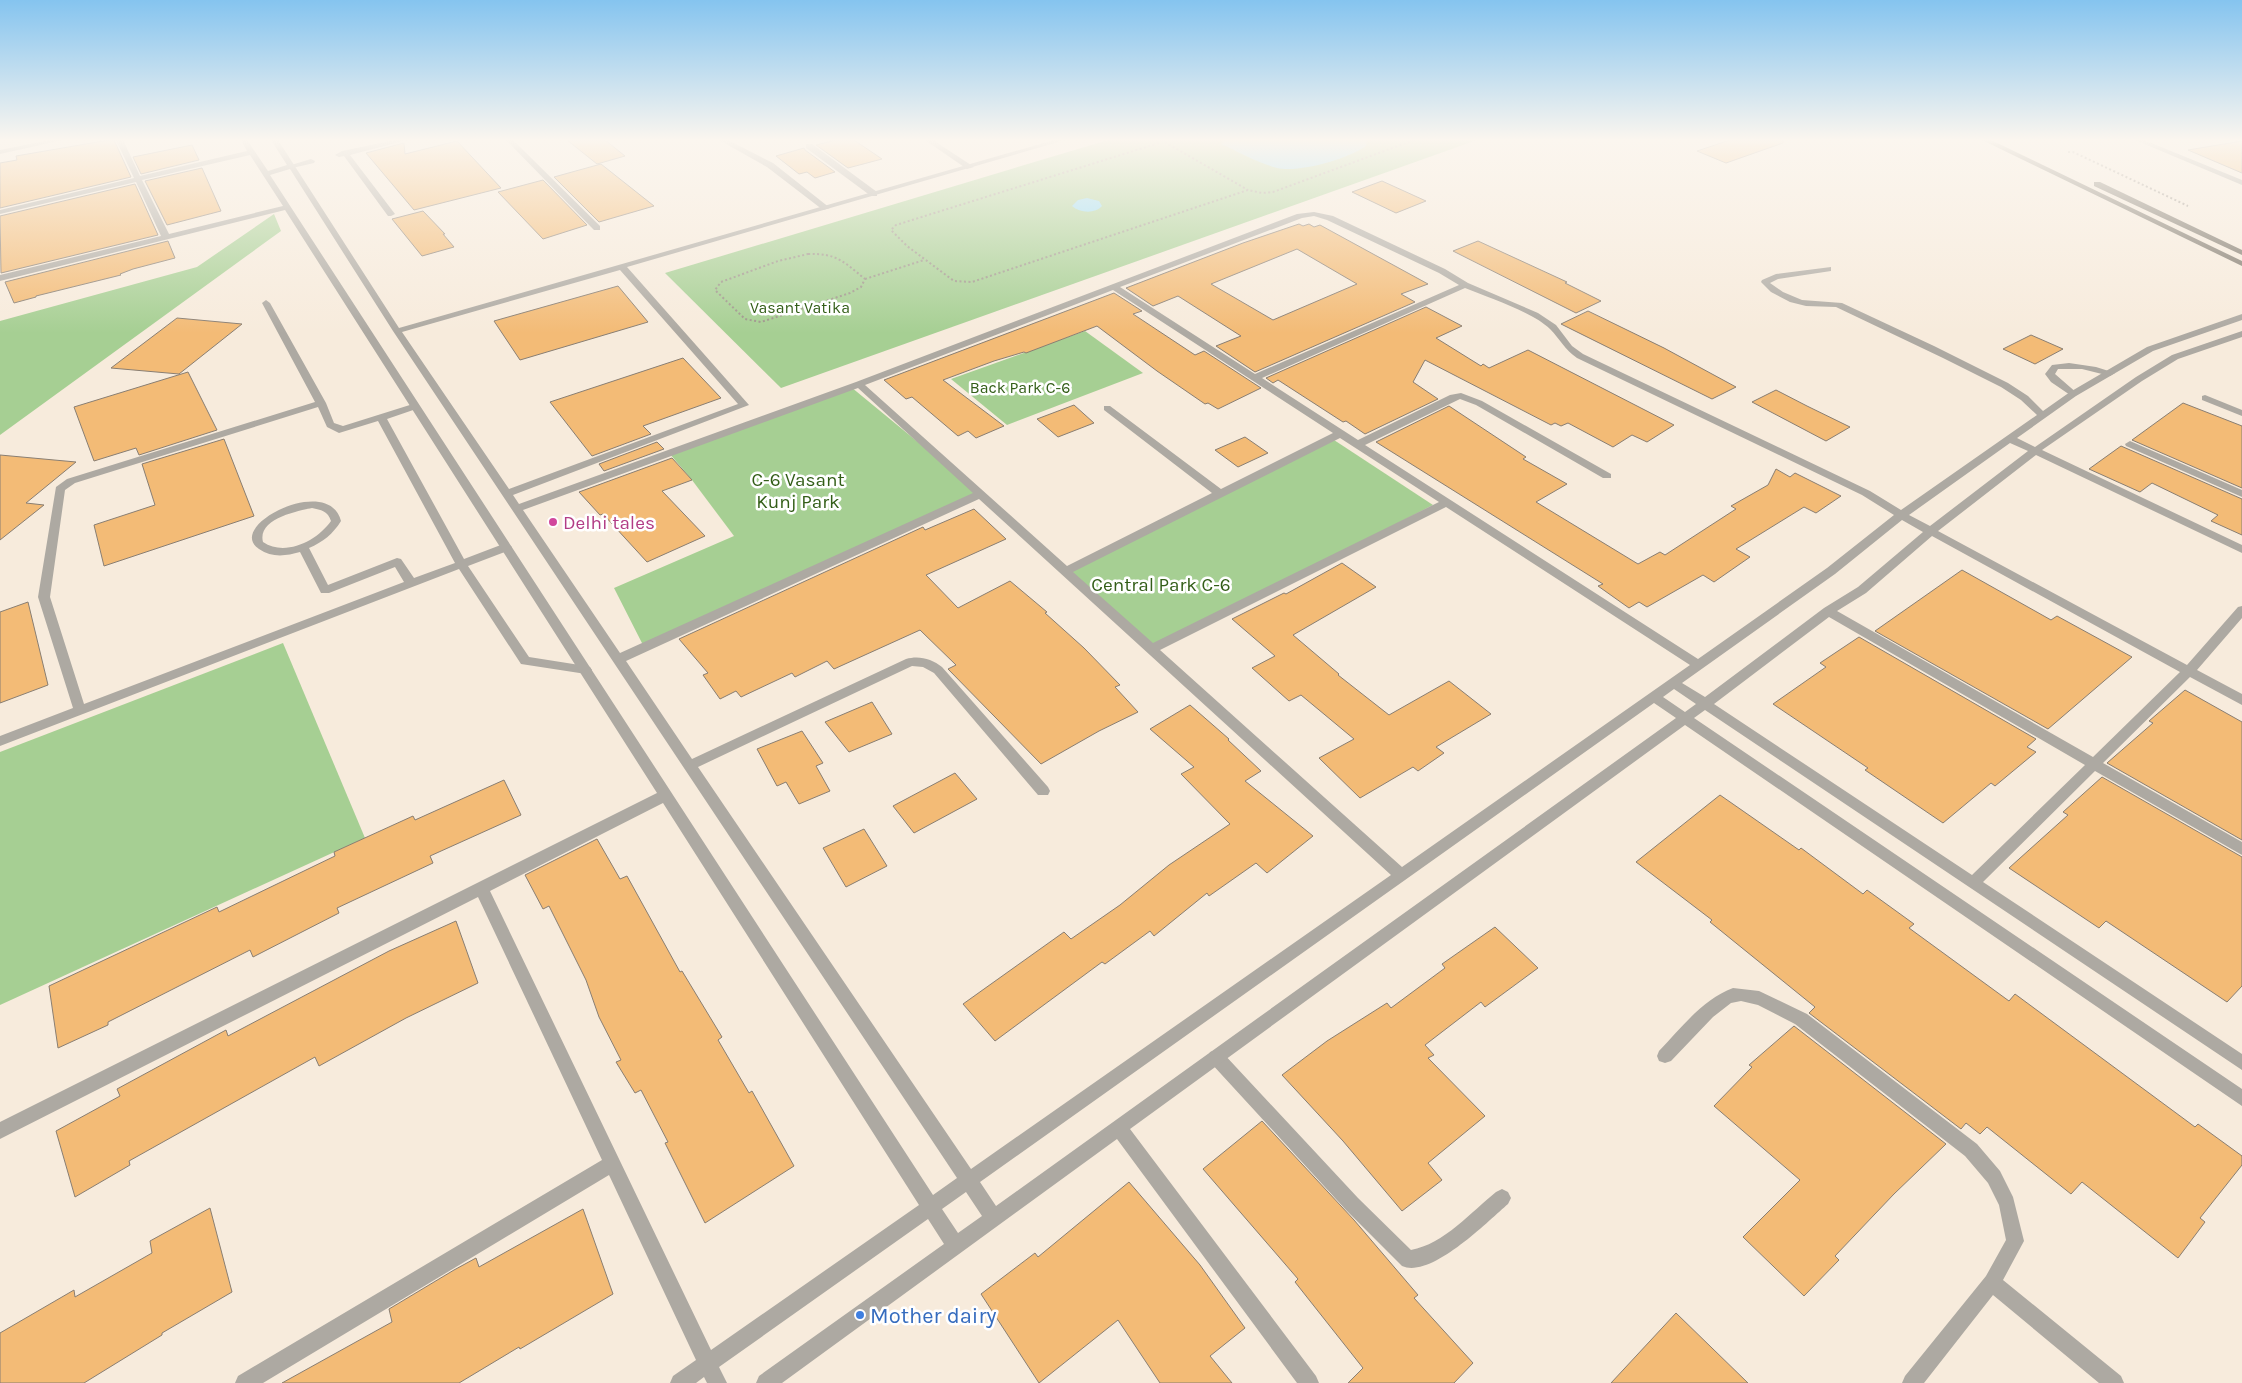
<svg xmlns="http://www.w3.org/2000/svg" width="2242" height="1383" viewBox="0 0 2242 1383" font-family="Karla,sans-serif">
<rect width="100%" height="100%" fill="#f7ebdc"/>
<g fill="#a6cf93">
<path d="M1108,140H1477L781,388L665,273Z"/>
<path d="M274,214L281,231L0,435V321L197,267Z"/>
<path d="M1085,331L1143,373L1007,425L951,379Z"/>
<path d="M851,387L981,494L644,647L614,588L734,536L692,480L669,453Z"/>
<path d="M1334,440L1433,505L1152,649L1065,571Z"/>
<path d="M283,643L365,838L0,1005V752Z"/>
</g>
<g fill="#90dcfa">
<path d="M1224,140H1367L1366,146C1348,159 1299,173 1277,168C1258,163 1239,152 1221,144Z"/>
<path d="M1087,198L1099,201L1102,206C1095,214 1080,213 1072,206L1078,200Z"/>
</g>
<g fill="#f3bb76" stroke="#897e72" fill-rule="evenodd">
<path d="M109,140H114L131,177L0,208V163L17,160L16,156Z"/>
<path d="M567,140H605L625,156L597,164Z"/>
<path d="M836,140H854L882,159L848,168L816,145Z"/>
<path d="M1730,140H1783V143L1726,163L1697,151Z"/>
<path d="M457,141L501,188L414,210L366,153L404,143L405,154Z"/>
<path d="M2242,141V173L2188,150Z"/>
<path d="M192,145L199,160L141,174L133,157Z"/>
<path d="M804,148L805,150L835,172L815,178L807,172L799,174L776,156Z"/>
<path d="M601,164L654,206L599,222L554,177Z"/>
<path d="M202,168L221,211L167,225L145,181Z"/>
<path d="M543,180L587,225L543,239L498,192Z"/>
<path d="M1382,181L1426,201L1396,213L1352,192Z"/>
<path d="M135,184L158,235L1,273L0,216Z"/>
<path d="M423,211L445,234H443L454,247L422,256L392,219Z"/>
<path d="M1299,224L1303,226L1309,224L1314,227L1320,225L1428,284L1401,294L1415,302L1255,372L1216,346L1241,336L1178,296L1153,306L1126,288L1243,243ZM1297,249L1357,284L1273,320L1211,284Z"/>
<path d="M168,241L175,258L133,269L120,274L121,275L36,296V297L14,303L5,282Z"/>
<path d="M1478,241L1567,282L1565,283L1601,301L1576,313L1453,251Z"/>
<path d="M618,286L648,322L520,360L494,321Z"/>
<path d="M1114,293L1142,311L1133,314L1195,355L1204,351L1261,388L1218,409L1208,403L1205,404L1157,371L1097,326L1026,353L1024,352L994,361L943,380L1004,426L976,438L968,431L958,436L912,397L906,399L884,380Z"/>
<path d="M1426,307L1462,326L1436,338L1481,366L1483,364L1489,368L1528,350L1674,425L1647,442L1632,435L1613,447L1568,423L1561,426L1555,423L1551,425L1425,360L1413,382L1438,399L1365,434L1346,421L1343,422L1278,380L1273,383L1266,378Z"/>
<path d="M1588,311L1664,348L1736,387L1712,399L1561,324Z"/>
<path d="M177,318L242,324L179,374L111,368Z"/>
<path d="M2031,335L2063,349L2035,364L2003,349Z"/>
<path d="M683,358L721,398L643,426L651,434L592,456L550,402Z"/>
<path d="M188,372L217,430L139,455L136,448L94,461L74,407Z"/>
<path d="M1776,390L1807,406L1850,427L1826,441L1752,402Z"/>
<path d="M2183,403L2242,426V488L2132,440Z"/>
<path d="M1074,405L1094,423L1058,437L1037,419Z"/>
<path d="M1449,406L1526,457L1523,459L1567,484L1536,502L1638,564L1660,552L1665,555L1736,509L1731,506L1768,485L1776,469L1790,477L1795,473L1841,496L1816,513L1804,507L1736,549L1750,557L1714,582L1703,575L1647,607L1639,602L1629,608L1598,586L1603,584L1376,442Z"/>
<path d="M1245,437L1268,453L1238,467L1215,450Z"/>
<path d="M224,439L254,516L104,566L94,525L155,505L142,464Z"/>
<path d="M657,442L664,449L604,471L599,464Z"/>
<path d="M2121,446L2242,499V535L2211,521L2218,515L2152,483L2140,492L2089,469Z"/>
<path d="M0,455L76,462L26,503L44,505L0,540Z"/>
<path d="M672,458L692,480L662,491L705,536L647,562L603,514L600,515L579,492Z"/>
<path d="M974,509L1006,539L926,575L958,608L1010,581L1047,612L1045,613L1084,648L1120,685L1115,687L1138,712L1099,731L1041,764L948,669L956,665L920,630L834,669L827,661L795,677L792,673L741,697L736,691L720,699L703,675L708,673L679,639L923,527L925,530Z"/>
<path d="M1342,563L1376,587L1293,635L1339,674L1338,675L1389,715L1449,681L1491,714L1436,747L1444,753L1418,771L1413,767L1360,798L1319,758L1354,739L1301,695L1289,701L1252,668L1275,656L1232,619L1284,593L1286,594Z"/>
<path d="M1962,570L2051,620L2057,616L2132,657L2048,729L1875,631Z"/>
<path d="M28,602L48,685L0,703V612Z"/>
<path d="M1859,637L2036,739L2027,747L2036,752L1995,786L1991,783L1943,823L1865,770L1868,768L1773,704L1826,667L1820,663Z"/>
<path d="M2185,690L2242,722V840L2107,763L2153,723L2149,721Z"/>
<path d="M872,702L892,734L849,752L825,722Z"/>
<path d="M1190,705L1229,739L1228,740L1261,771L1245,781L1313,836L1267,873L1256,863L1209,896L1207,893L1154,936L1150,931L1105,964L1102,962L995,1041L963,1004L1064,932L1071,939L1120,905L1169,865L1230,824L1181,774L1194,767L1150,729Z"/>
<path d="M802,731L823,763L816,766L830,791L799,804L786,782L777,786L757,749Z"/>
<path d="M955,773L977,799L914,833L893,806Z"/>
<path d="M2102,777L2242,857V986L2227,1002L2106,921L2099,928L2009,868L2068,815L2063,812Z"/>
<path d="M504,780L521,815L430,856L433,863L337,908L339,913L253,957L250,950L108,1022V1025L58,1048L49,986L217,907L219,912L335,856L334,852L413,816L415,820Z"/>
<path d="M1720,795L1799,850L1801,848L1863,894L1867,890L1914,924L1909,928L2009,1001L2015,994L2195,1127L2198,1124L2242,1156V1165L2200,1218L2205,1222L2178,1258L2082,1182L2071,1194L1987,1127L1980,1134L1966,1123L1961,1129L1809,1013L1815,1007L1710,922L1712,920L1636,862Z"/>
<path d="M864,829L887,866L846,887L823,848Z"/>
<path d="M597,839L620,879L627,876L680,972L682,971L722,1037L718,1040L749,1093L752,1091L794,1166L705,1223L665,1143L668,1142L641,1090L635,1093L616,1062L621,1060L599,1017L586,980L549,906L543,909L525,875Z"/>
<path d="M456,921L478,983L406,1018L319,1066L315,1057L129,1161L130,1165L75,1197L56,1131L120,1096L117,1089L226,1030L228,1036L389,951Z"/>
<path d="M1495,927L1538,968L1485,1007L1481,1002L1425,1045L1434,1055L1428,1058L1485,1116L1428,1163L1442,1180L1402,1211L1343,1141L1282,1075L1327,1041L1387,1003L1391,1008L1445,968L1442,964Z"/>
<path d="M1794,1026L1946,1144L1894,1194L1835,1256L1839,1260L1804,1296L1743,1237L1800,1180L1714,1106L1752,1067L1749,1065Z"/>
<path d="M1262,1121L1354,1220L1418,1295L1414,1298L1473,1363L1454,1383H1348L1363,1368L1295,1282L1298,1279L1203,1169Z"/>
<path d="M1129,1182L1200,1265L1245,1328L1210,1356L1232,1383H1160L1118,1320L1039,1383L981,1294L1035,1253L1038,1257Z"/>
<path d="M210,1208L232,1292L162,1333V1335L84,1383H0V1333L74,1290L75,1297L152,1253L150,1241Z"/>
<path d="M583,1209L613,1294L520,1349L519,1347L459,1383H282L392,1322L389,1309L454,1270L476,1258L479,1267Z"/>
<path d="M1676,1313L1748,1383H1611Z"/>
</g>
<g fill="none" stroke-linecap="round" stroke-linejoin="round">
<g stroke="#9e958b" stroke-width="2" stroke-dasharray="2 2.5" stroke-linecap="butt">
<path d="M1161,140L1248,190"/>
<path d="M1162,140L1159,143L896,225L891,230L907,246L954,281L972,282L1248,190L1262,193L1273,192L1414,140"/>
<path d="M2068,152H2073L2188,206"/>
<path d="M808,254C837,253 844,262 865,279L861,287L850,293L761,322L745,319L715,290L721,282L778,261Z"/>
<path d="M865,279L924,260"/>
</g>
<g fill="#ada9a2" fill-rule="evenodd">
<path d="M395,140H407L350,155L395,214L391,216H388L344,156L339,157L335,155L342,151Z"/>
<path d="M506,140H513L600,226V230H594Z"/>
<path d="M719,140H728L773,163L830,208L823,210L767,167Z"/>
<path d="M925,140H933L974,167L967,169Z"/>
<path d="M2135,140H2144L2242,180V185Z"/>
<path d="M806,144H812L877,192V196H871L806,148Z"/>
<path d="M311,159L315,161L314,163L292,168L288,166Z"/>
<path d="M266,300L270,303L326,403L334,423L343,426L413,404H419V408L387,419L464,559L506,543L512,547L510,550L468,566L529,657L586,666L590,667L592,670L590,673L586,674L521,664L459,569L0,746V736L73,708L38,597L56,487L67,479L315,402L262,303ZM318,407L327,427L339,433L378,421L455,563L414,578L401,559L397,558L328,585L309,548C323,542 333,534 341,521C329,473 224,526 259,549C272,558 286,556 300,552L321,593H329L395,567L404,582L84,704L50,597L65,490L75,483ZM312,508C321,510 328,511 331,521C317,541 285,557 263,542C257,519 297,511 312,508Z"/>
<path d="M2069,363L2096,367L2115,373L2110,376L2082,369H2058L2055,374L2078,394L2073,397L2051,382L2045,374L2052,365Z"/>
<path d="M1216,1050L1222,1052L1358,1198L1411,1250C1444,1244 1471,1212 1496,1192L1502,1189L1508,1192L1511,1198L1508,1204C1487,1222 1431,1279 1402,1266L1346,1210L1210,1062L1208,1057L1210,1052Z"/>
</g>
<g fill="#ada9a2" fill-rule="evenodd">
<path d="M50,140H63L0,154V150Z"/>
<path d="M116,140H123L140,176L247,151L241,140H247L268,171L287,165L271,140H278L399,328L1054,140H1065L627,267L749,405L513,495L519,504L856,382L1297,214L1314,212L1333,216L1445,269L1468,283L1538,313L1556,325L1572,346L1583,354L1870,491L1901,510L2037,415L2021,400L2001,387L1943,358L1836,307L1806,306L1790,302L1771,292L1761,282L1762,280L1776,274L1831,267V271L1778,279L1770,283L1783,292L1802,300L1842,303L1934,346L2008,383L2028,396L2043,411L2070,392L2147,347L2242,314V320L2153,351L2076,396L2017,438L2035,447L2136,377L2172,355L2242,331V337L2178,359L2142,381L2042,450L2242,545V553L2036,455L1938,531L2187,665L2238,607L2242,606V618L2197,670L2242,694V705L2190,677L2103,763L2242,842V855L2095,771L1983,882L2242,1054V1070L1705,710L1694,718L2242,1089V1106L1685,725L1130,1129L1316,1376L1319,1383H1297L1117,1139L782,1383H756L759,1376L944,1244L928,1219L719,1367L727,1383H707L704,1377L696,1383H670L673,1376L696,1360L609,1175L263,1383H235L238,1376L602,1160L478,897L0,1139V1122L657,793L285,210L0,281V275L161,236L136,182L0,214V210L134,178ZM250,155L283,206L169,234L142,180ZM290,169L393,331L957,1178L933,1195L270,175ZM1314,216L1327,220L1439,273L1459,285L1255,374L1120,287L1302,218ZM620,270L738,404L509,489L402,332ZM1465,288C1489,298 1533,312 1550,329C1560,339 1565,350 1577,358L1862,495L1894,515L1827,568L1698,659L1365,445L1460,399L1476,405L1603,478H1611V474L1482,401L1461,393L1450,395L1358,440L1262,378ZM1113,290L1333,433L1221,489L1110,406H1104V410L1212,493L1067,566L865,385ZM858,388L973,493L620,653L523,510ZM1340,438L1439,502L1153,643L1073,572ZM2010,443L2028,451L1930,526L1909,515ZM979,499L1391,875L971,1169L698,767L912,666L923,667L934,673L1038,795H1048L1050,791L1048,787L942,667C932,659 919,655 906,659L692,759L626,661ZM1446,507L1690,665L1402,867L1160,650ZM1902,520L1923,532L1858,587L1824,608L1705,697L1682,683L1835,574ZM1932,536L2180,672L2093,757L1837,611L1866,593ZM1829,617L2085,765L1972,875L1714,704ZM1674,689L1696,704L1685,712L1663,697ZM1654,703L1676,718L996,1206L980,1182ZM663,803L919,1205L711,1350L490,891ZM966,1192L982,1216L958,1233L942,1209Z"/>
<path d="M2205,395L2242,410V416L2202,400V396Z"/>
<path d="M2130,441L2242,490V497L2126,446L2125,444Z"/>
<path d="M1733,988L1759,991L1807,1014L1977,1144L2000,1171L2013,1197L2024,1241L2003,1280L2121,1376L2124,1383H2099L1993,1295L1924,1383H1902L1905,1376L1986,1276L2006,1240L1999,1205L1988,1183L1965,1156L1795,1024L1758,1005L1741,1001L1731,1003L1713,1017L1671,1061L1665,1063L1659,1061L1657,1056L1659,1051C1681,1028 1703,999 1733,988Z"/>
</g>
<g fill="#787165" fill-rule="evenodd">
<path d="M1982,140H1991L2242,261V266Z"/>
<path d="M2094,182H2100L2242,250V255L2094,186Z"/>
</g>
</g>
<linearGradient id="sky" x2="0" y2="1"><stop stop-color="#85c4ef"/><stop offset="0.42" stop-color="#fbf6ef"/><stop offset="1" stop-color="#fbf6ef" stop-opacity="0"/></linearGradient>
<rect width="2242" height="333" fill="url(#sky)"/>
<circle fill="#d1479c" stroke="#fff" stroke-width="2" cx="553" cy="522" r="5"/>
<circle fill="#3f7fe0" stroke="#fff" stroke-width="2" cx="860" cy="1315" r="5"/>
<g text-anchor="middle" stroke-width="5" stroke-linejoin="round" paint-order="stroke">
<g font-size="16" fill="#335e18" stroke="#fff">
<text x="800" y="313">Vasant Vatika</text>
<text x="1020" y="393">Back Park C-6</text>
</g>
<g font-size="19" fill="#335e18" stroke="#fff">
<text x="798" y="486">C-6 Vasant<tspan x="798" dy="22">Kunj Park</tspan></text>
<text x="1161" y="591">Central Park C-6</text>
</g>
<g font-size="19" fill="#b23c85" stroke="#fff" text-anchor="start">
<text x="563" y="529">Delhi tales</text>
</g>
<g font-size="22" fill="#366cbe" stroke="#fff" text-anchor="start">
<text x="870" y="1323">Mother dairy</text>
</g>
</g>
</svg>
